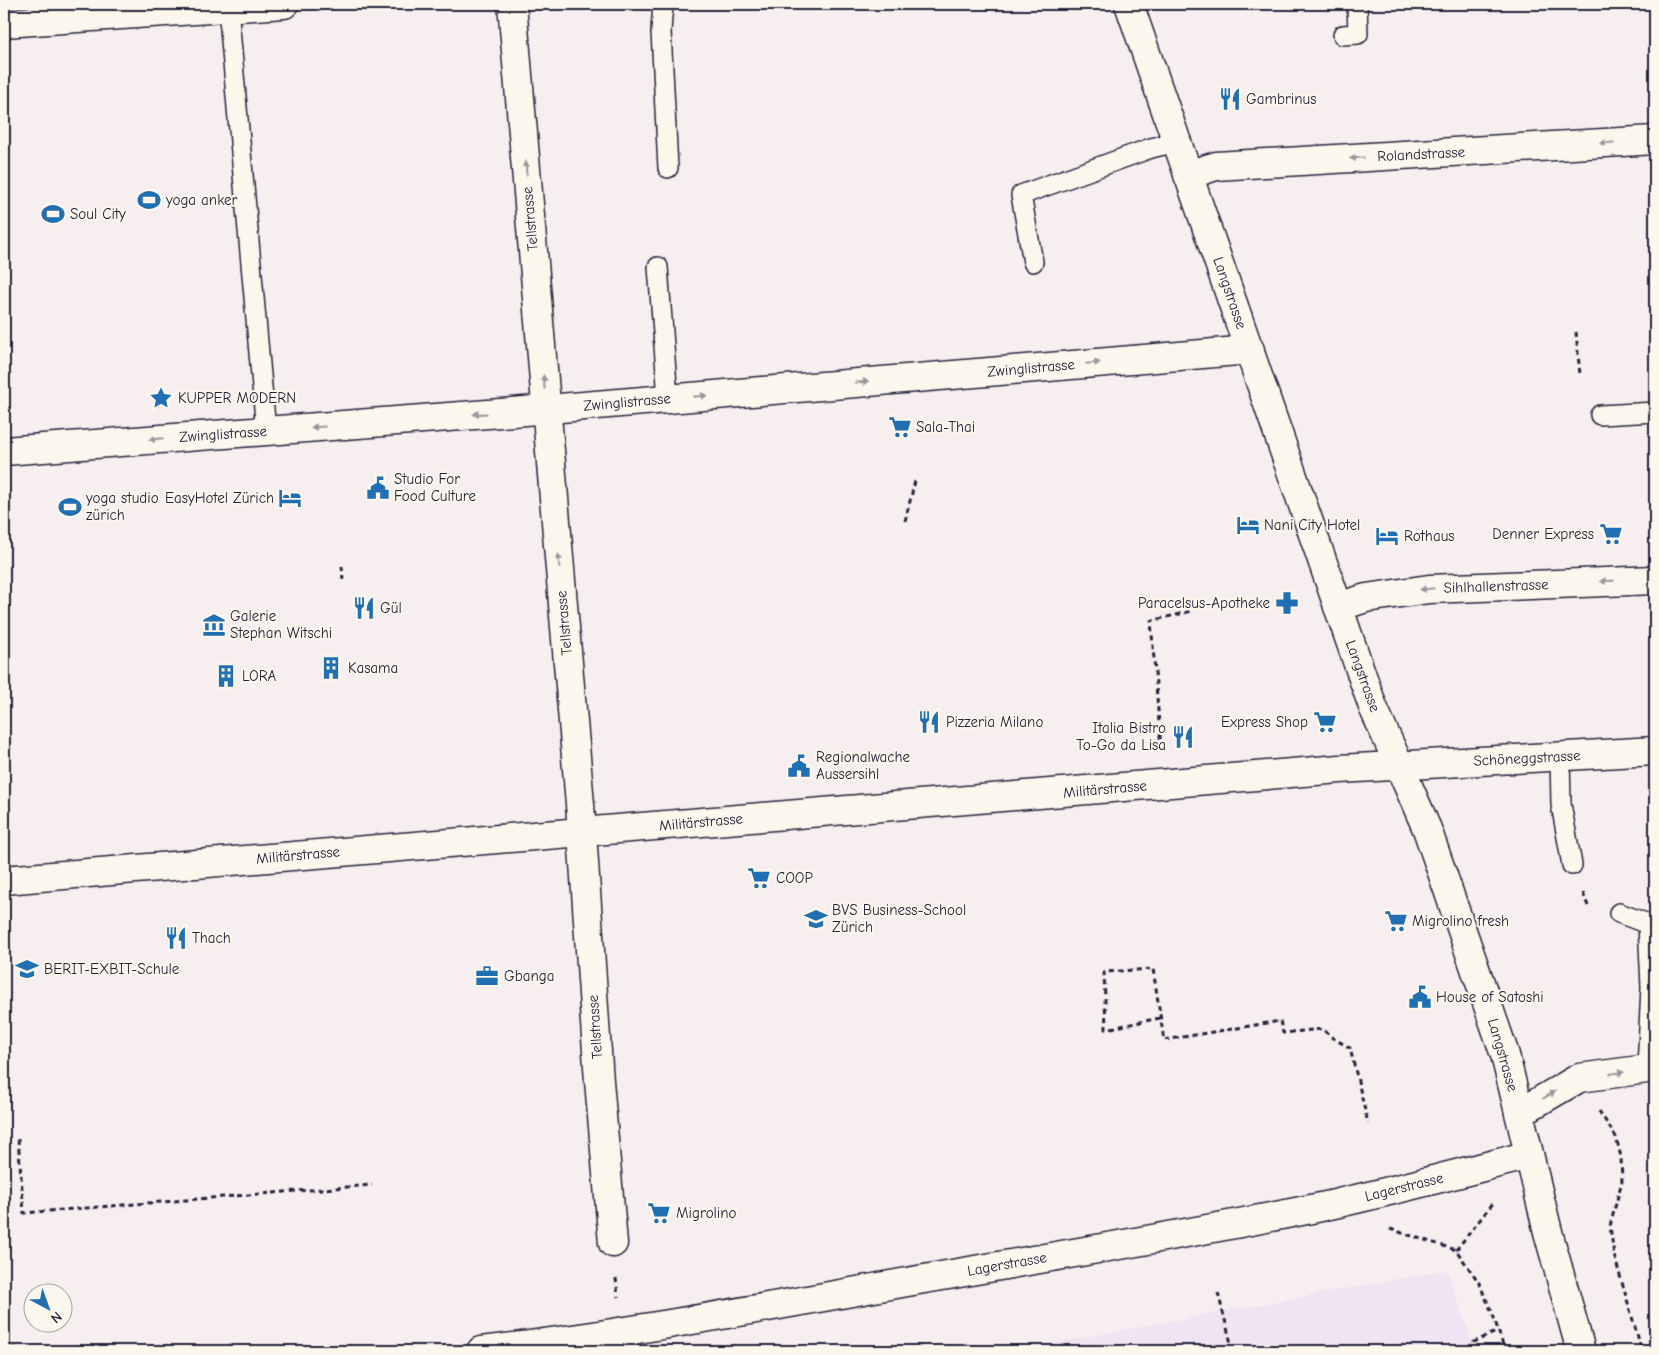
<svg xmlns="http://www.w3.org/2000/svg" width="1659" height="1355" viewBox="0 0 1659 1355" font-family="'Comic Neue',sans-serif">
<rect width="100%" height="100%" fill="#f6eeef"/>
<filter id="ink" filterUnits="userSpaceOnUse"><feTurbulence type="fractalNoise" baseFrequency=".02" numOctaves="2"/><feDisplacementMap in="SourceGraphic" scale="10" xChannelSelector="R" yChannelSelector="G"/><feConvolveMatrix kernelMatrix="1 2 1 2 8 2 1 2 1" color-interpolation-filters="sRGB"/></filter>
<g filter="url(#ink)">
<path fill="#f0e3f2" d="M1447,1270L1475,1351H1004L1065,1341Z"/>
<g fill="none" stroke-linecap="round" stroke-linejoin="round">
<defs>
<g id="service">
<path d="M663,4L661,31L668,168"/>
<path d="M228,7L266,431"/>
<path d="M1343,35L1358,34L1357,4"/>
<path d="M1033,262L1021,195L1151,148L1177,142"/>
<path d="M658,267L668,398"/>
<path d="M1600,415L1655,412"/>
<path d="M1560,756L1561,804L1572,865"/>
<path d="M1619,913L1648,924L1651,987L1647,1069"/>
</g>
<g id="minor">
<path d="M512,4L580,804L599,1081L613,1243"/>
<path d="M1129,4L1373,707L1399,765"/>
<path d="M4,23L284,4"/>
<path d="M1188,175L1216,166L1655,140"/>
<path d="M4,451L501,413L1250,350"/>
<path d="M1338,607L1366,598L1429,589L1655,580"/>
<path d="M621,1332L623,1351"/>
</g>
<g id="tertiary">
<path d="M1399,765L1427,829L1505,1055L1548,1232L1581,1351"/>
<path d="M4,880L1340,769L1655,751"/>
<path d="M1519,1113L1579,1078L1655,1068"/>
<path d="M481,1351C635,1333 788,1303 941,1276C1068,1254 1195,1233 1321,1207C1391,1192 1460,1173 1529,1155"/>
</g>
</defs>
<use href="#service" stroke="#22223b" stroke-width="22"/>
<use href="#minor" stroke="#22223b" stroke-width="31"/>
<use href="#tertiary" stroke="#22223b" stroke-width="31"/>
<g stroke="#22223b" stroke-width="3" stroke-dasharray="5 4" stroke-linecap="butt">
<path d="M1576,332L1580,375"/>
<path d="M905,521L915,481"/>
<path d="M342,566L343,581"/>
<path d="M1161,748L1151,621L1192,611"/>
<path d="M1583,893L1588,906"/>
<path d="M1160,1018L1106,1029L1104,972L1153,969L1164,1040L1280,1021L1283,1033L1322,1029L1333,1038L1350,1048L1368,1123"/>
<path d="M1599,1111L1616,1137L1621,1157L1622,1181L1610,1226L1614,1255L1642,1351"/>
<path d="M18,1139L24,1213L372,1185"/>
<path d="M1390,1229L1456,1250L1478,1281L1492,1312L1505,1351"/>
<path d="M1456,1250L1494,1202"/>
<path d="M616,1278L618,1297"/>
<path d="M1218,1293L1233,1351"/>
<path d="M4,1344L19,1351"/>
<path d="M1470,1351L1474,1342L1498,1331"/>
</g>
<use href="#service" stroke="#fbf7ec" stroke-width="19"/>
<use href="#minor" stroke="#fbf7ec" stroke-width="28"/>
<use href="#tertiary" stroke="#fbf7ec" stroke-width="28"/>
</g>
<defs><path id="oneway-solid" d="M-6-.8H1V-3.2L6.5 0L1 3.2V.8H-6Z" transform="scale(1.25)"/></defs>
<g fill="#99979c">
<use href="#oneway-solid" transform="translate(1607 143) rotate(177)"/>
<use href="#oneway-solid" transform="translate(1357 158) rotate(177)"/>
<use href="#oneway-solid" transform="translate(526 168) rotate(-95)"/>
<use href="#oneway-solid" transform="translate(1093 363) rotate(-5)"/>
<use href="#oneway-solid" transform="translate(544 382) rotate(-95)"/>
<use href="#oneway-solid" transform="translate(862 382) rotate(-5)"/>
<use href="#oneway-solid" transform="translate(700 396) rotate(-5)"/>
<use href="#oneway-solid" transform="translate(480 414) rotate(176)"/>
<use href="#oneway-solid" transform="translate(318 427) rotate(176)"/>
<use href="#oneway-solid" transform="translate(156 439) rotate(175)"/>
<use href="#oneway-solid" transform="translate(559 561) rotate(-95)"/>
<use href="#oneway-solid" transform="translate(1607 581) rotate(178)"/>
<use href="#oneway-solid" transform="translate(1427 589) rotate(174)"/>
<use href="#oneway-solid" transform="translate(1617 1073) rotate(-7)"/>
<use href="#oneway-solid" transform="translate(1549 1095) rotate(-31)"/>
</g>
</g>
<defs>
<symbol id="restaurant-bare" viewBox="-9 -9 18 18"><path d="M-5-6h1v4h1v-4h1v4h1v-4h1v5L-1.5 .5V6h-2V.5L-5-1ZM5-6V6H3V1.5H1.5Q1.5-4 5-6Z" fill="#1f6fb2" stroke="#fbf7ec" stroke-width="2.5" paint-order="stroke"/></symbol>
<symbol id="stadium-bare" viewBox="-9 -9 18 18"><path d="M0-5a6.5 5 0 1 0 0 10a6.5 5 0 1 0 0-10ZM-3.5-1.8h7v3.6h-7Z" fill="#1f6fb2" stroke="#fbf7ec" stroke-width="2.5" paint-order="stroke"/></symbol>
<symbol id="sight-bare" viewBox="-9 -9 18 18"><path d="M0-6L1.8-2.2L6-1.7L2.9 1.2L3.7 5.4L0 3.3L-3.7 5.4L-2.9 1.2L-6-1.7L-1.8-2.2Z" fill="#1f6fb2" stroke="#fbf7ec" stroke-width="2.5" paint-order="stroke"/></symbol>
<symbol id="supermarket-bare" viewBox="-9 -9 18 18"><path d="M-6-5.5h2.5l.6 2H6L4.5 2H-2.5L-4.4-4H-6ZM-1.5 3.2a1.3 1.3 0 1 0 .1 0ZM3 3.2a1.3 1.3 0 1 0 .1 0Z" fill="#1f6fb2" stroke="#fbf7ec" stroke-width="2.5" paint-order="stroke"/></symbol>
<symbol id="civic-bare" viewBox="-9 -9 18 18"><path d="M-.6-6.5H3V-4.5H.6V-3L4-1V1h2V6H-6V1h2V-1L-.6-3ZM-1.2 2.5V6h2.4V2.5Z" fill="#1f6fb2" stroke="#fbf7ec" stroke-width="2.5" paint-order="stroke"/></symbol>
<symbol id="hotel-bare" viewBox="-9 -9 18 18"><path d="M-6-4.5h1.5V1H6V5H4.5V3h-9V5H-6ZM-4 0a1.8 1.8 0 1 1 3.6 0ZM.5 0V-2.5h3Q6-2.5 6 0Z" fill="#1f6fb2" stroke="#fbf7ec" stroke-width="2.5" paint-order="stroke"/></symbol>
<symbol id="pharmacy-bare" viewBox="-9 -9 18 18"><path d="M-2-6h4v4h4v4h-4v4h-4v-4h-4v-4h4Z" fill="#1f6fb2" stroke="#fbf7ec" stroke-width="2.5" paint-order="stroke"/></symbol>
<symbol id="museum-bare" viewBox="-9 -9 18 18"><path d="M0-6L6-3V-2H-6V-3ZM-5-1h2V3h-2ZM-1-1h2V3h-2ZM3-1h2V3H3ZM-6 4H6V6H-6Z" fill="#1f6fb2" stroke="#fbf7ec" stroke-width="2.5" paint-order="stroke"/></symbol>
<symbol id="building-bare" viewBox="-9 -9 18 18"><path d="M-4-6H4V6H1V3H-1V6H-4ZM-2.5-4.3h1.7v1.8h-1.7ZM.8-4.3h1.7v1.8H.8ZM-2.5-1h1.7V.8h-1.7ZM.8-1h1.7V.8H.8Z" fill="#1f6fb2" stroke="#fbf7ec" stroke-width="2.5" paint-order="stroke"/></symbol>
<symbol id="university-bare" viewBox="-9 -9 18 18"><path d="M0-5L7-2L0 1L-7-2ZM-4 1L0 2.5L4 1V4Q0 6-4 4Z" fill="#1f6fb2" stroke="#fbf7ec" stroke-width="2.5" paint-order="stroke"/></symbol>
<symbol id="school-bare" viewBox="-9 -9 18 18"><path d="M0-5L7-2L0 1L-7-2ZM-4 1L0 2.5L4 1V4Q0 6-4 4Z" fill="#1f6fb2" stroke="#fbf7ec" stroke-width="2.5" paint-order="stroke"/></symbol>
<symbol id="office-bare" viewBox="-9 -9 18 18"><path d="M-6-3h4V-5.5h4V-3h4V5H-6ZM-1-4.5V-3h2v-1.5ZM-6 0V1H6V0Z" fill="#1f6fb2" stroke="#fbf7ec" stroke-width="2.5" paint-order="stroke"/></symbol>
</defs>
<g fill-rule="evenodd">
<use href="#restaurant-bare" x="1214" y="83" width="32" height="32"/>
<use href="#stadium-bare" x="133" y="184" width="32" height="32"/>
<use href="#stadium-bare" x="37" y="198" width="32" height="32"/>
<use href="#sight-bare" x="145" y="382" width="32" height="32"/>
<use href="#supermarket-bare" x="884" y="411" width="32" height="32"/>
<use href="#civic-bare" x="362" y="472" width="32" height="32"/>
<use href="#hotel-bare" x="274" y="482" width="32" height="32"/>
<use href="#stadium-bare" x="54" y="491" width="32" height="32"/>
<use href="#hotel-bare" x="1232" y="509" width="32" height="32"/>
<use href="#supermarket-bare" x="1595" y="518" width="32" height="32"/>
<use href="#hotel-bare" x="1371" y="520" width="32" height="32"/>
<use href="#pharmacy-bare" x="1271" y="587" width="32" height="32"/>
<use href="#restaurant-bare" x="348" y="592" width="32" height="32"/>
<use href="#museum-bare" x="198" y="609" width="32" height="32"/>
<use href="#building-bare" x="315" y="652" width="32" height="32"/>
<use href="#building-bare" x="210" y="660" width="32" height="32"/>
<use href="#restaurant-bare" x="913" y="706" width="32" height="32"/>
<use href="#supermarket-bare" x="1309" y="706" width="32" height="32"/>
<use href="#restaurant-bare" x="1167" y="721" width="32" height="32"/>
<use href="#civic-bare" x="783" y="750" width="32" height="32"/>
<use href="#supermarket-bare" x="743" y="862" width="32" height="32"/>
<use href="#university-bare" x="800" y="903" width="32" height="32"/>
<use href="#supermarket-bare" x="1380" y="905" width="32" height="32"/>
<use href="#restaurant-bare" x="160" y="922" width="32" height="32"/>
<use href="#school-bare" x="11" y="953" width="32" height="32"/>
<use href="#office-bare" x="471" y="960" width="32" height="32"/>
<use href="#civic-bare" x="1404" y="981" width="32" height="32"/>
<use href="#supermarket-bare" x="643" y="1197" width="32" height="32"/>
</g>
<g text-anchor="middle" stroke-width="4" stroke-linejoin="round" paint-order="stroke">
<g font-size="15" fill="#22223b" stroke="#fbf7ec" text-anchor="start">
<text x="1246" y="104">Gambrinus</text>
<text x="166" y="205">yoga anker</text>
<text x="70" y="219">Soul City</text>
<text x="178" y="403">KUPPER MODERN</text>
<text x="916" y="432">Sala-Thai</text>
<text x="394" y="484">Studio For<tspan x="394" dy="17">Food Culture</tspan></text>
<text x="86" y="503">yoga studio<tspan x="86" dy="17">zürich</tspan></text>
<text x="274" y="503" text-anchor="end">EasyHotel Zürich</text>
<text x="1264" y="530">Nani City Hotel</text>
<text x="1594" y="539" text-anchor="end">Denner Express</text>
<text x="1404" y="541">Rothaus</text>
<text x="1270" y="608" text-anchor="end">Paracelsus-Apotheke</text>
<text x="380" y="613">Gül</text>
<text x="230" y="621">Galerie<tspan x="230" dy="17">Stephan Witschi</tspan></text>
<text x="348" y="673">Kasama</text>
<text x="242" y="681">LORA</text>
<text x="946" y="727">Pizzeria Milano</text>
<text x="1308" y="727" text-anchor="end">Express Shop</text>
<text x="1166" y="733" text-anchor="end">Italia Bistro<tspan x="1166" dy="17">To-Go da Lisa</tspan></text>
<text x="816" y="762">Regionalwache<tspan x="816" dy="17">Aussersihl</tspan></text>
<text x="776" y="883">COOP</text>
<text x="832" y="915">BVS Business-School<tspan x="832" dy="17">Zürich</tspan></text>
<text x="1412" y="926">Migrolino fresh</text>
<text x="192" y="943">Thach</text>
<text x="44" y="974">BERIT-EXBIT-Schule</text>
<text x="504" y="981">Gbanga</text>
<text x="1436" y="1002">House of Satoshi</text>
<text x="676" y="1218">Migrolino</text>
</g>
<g font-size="15" fill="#22223b" stroke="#fbf7ec">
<text transform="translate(1421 154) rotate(-3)" y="5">Rolandstrasse</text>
<text transform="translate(530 219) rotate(-95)" y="5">Tellstrasse</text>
<text transform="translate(1230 293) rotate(71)" y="5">Langstrasse</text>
<text transform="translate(1031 368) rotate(-5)" y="5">Zwinglistrasse</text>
<text transform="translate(627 402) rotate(-5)" y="5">Zwinglistrasse</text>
<text transform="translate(223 434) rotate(-4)" y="5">Zwinglistrasse</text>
<text transform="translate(1496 586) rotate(-2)" y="5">Sihlhallenstrasse</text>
<text transform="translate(564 623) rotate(-95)" y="5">Tellstrasse</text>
<text transform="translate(1363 676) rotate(70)" y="5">Langstrasse</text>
<text transform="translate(1527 758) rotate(-3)" y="5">Schöneggstrasse</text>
<text transform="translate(1105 789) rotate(-5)" y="5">Militärstrasse</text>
<text transform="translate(701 822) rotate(-5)" y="5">Militärstrasse</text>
<text transform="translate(298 855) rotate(-5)" y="5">Militärstrasse</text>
<text transform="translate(595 1027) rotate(-94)" y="5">Tellstrasse</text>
<text transform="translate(1503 1055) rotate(74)" y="5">Langstrasse</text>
<text transform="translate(1404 1187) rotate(-14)" y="5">Lagerstrasse</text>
<text transform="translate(1007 1264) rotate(-10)" y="5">Lagerstrasse</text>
</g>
</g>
<rect width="1659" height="1355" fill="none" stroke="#fbf7ec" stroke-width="20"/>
<rect x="10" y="10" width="1639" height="1335" fill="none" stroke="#22223b" stroke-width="2" filter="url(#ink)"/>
<g transform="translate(48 1308) rotate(139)"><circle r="24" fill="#fbf7ec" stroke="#a4a2a5"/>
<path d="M0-4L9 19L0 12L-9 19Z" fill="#1f6fb2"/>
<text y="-8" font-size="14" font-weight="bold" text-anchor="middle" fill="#22223b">N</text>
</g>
</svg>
